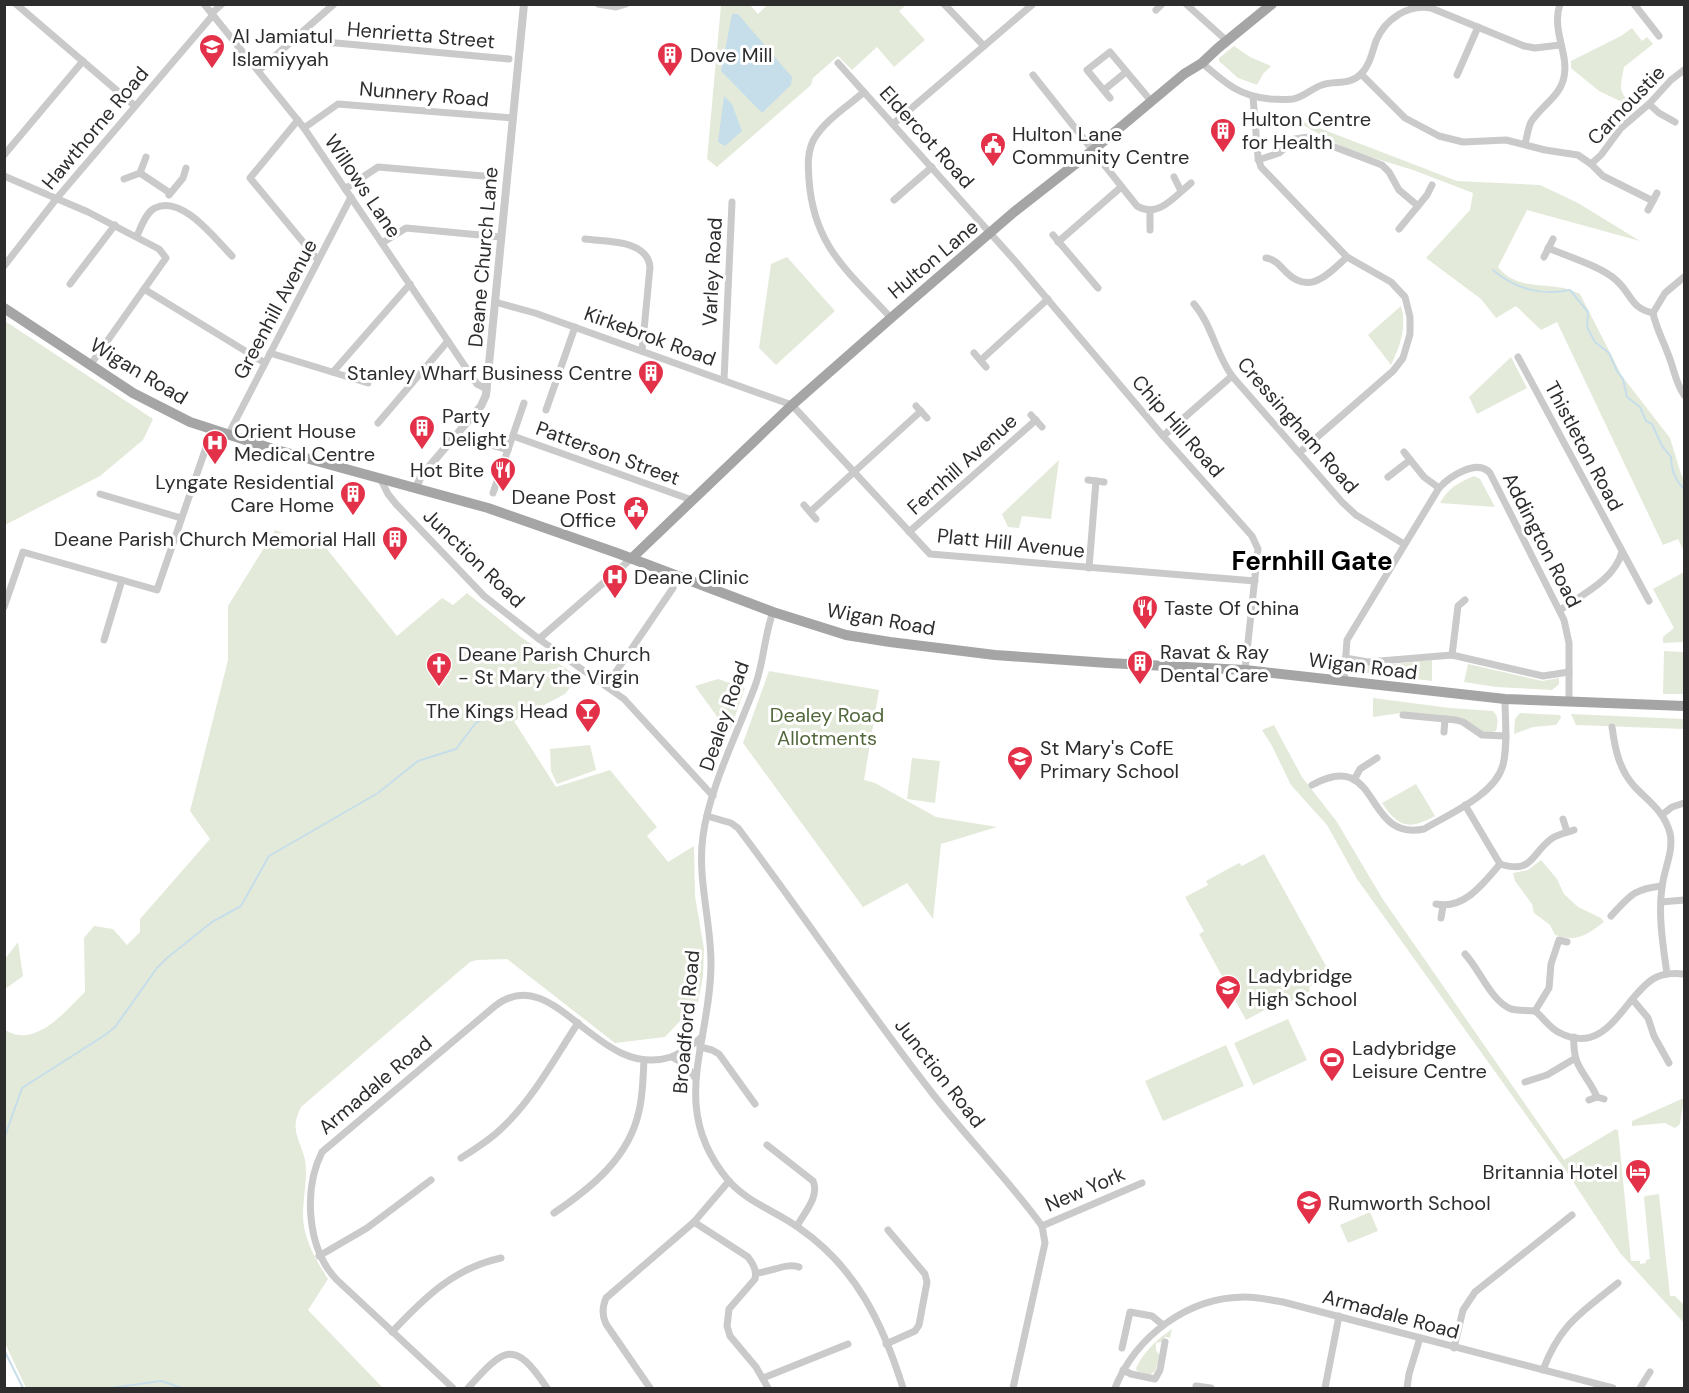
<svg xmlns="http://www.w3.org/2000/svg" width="1689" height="1393" viewBox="0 0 1689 1393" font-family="'DM Sans',sans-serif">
<rect width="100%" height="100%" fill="#fff"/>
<g fill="#e4eada">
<path d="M721,5H750L758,14L767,5H906L899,11L925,40L894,67L877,47L852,70L838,56L813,78L811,85L717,167L707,159Z"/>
<path d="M1632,28L1642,41L1647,37L1653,44L1624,67C1620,89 1617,93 1637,107L1633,109L1624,103L1599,91L1571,68V61L1621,36Z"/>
<path d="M1234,46L1250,57L1271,66L1263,74L1257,85L1238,78L1219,61V58Z"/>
<path d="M1301,121L1457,181L1540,185L1578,203L1640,241L1527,210L1498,267C1519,294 1555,279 1580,294L1622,376L1670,438L1681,474L1684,479V551L1678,539L1663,545L1557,322L1541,330L1516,306L1496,318L1481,299L1426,258L1470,210L1473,193L1413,170L1348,150L1301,124Z"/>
<path d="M787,257L835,311L776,365L759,348L771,264Z"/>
<path d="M1401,306C1407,327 1400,346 1391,365L1368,335Z"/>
<path d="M5,321L153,419L143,440L100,476L5,525Z"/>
<path d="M1511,357L1527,388L1477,414L1469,397Z"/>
<path d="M1059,460L1051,519L1022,516L1019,528L1008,527L1002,514Z"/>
<path d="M1474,476L1480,479L1495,507L1440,503C1448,488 1458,483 1474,476Z"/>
<path d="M275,530L326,548L397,636L442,598L453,605L467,593L521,637L578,677L565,694L514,721L556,787L610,770L657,827L647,836L668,862L694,846L695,896L704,949L703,976L698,1002L665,1037L615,1043L507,959L477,960L470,962L301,1107C289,1131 300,1138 305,1160C308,1177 303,1198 303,1215C303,1239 316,1260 328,1279L308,1310L383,1388H26L5,1343V1030C36,1049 65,1011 85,992L84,938L94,926L113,929L127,945L140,932V919L210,839L190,811L228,660V606Z"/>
<path d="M1684,572V642L1663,643V637L1674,628L1653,589Z"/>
<path d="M1664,651L1684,652V694H1663Z"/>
<path d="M1432,660V681L1360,672L1353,666L1357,664L1377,666Z"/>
<path d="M1468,664L1542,681L1559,678V684L1552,690L1496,687L1464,682Z"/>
<path d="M769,671L879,690L864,780L875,783L936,817L997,827L941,844L933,919L907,883L863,907L743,743Z"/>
<path d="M718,679L745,688L729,733L695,686Z"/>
<path d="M1373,698L1450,708L1493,711C1499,717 1498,723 1496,731L1484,734L1462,718L1401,713L1373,717Z"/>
<path d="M1520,713L1560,715L1561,718L1556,725L1533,727L1514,734L1515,719Z"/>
<path d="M1571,714L1684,719V732L1683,729L1576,725Z"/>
<path d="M1274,725L1302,777L1337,822L1382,898L1564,1160L1619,1127L1615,1130H1618L1631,1261H1640V1264L1646,1263V1260L1650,1259L1644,1198L1645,1196L1659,1194L1670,1296H1675L1684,1305V1323L1620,1253L1564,1168L1357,879L1327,825L1291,785L1271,744L1262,730Z"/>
<path d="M590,745L596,770L557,784L551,771L550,749Z"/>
<path d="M912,758L940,761L935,803L907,799Z"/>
<path d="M1416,784L1435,816C1409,830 1399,828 1382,803Z"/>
<path d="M1264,854L1331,975L1309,987L1310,991L1275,1010L1272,1006L1246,1020L1199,934L1204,931L1185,897L1208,885L1206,881L1239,863L1242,866Z"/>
<path d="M1541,860L1557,879L1564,894L1578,907L1601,918L1604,922C1585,936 1578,942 1555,935L1550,925L1534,913L1532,904L1515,881L1513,873L1528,870Z"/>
<path d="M18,942L23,976L5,989V959Z"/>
<path d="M1288,1019L1307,1060L1253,1085L1234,1043Z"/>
<path d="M1226,1045L1244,1086L1163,1121L1145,1081Z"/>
<path d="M1684,1098L1680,1124L1675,1128L1665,1123L1632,1126V1121Z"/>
<path d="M1370,1212L1378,1231L1348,1243L1340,1225Z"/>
<path d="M1172,1329L1170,1338L1165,1337L1162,1342L1156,1343V1350L1160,1356L1155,1371L1150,1375L1137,1371L1136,1368C1144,1352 1157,1339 1172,1329Z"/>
</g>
<g fill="#c6deea">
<path d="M732,14H738L792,77L791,85L762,113L721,71Z"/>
<path d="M724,96L732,104L742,131L725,146L718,142Z"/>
</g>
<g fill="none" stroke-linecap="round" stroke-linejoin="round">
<g stroke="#c6deea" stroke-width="2">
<path d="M1493,270C1515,289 1542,296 1570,290L1588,312L1587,327L1595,342L1609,353L1617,371L1623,379L1627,397L1640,407L1646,421L1652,424L1662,446L1671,457C1671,470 1675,480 1684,489"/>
<path d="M4,1139L22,1088L105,1035L115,1027L157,968L167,958L212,922L241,906L269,856L378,793L418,761L456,749L475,724L501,707"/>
<path d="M4,1350L23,1388"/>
<path d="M111,1388L161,1381L182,1388"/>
</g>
<g stroke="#cacaca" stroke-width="7">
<path d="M16,4L135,106"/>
<path d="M204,4L304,128L477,384L487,389"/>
<path d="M598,4L616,7L626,4"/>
<path d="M944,4L984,46"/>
<path d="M1186,4L1227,41"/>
<path d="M1634,4L1659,36"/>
<path d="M1156,10L1162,4"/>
<path d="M212,13L222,4"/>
<path d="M293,39L509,59"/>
<path d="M838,63L1016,262L1163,436L1252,536L1258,549L1245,670"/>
<path d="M1202,63C1225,83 1239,96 1270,99C1277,99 1286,100 1293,99C1304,97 1312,88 1322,85C1335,80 1349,86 1361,74C1370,65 1372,52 1376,41C1385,19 1408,4 1431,8L1524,46L1535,48L1560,45"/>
<path d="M259,70L334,4"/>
<path d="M1361,74L1405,118L1439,136L1463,142L1506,140L1545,150L1578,155L1591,164L1603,176L1653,201"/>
<path d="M1033,75L1137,206C1158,219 1175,196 1191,183"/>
<path d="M1457,75L1478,27"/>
<path d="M1104,90L1126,72"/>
<path d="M864,92C848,106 825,120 814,139C807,152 808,166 809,180C814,247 848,271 891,318"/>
<path d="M1253,97L1258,157L1261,167L1347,257L1391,282L1405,297L1410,317V334L1403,358L1393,371L1300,452"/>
<path d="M1110,98L1087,70L1110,52L1151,101"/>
<path d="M1649,104L1659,113L1675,122"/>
<path d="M298,120L250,178L318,260"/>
<path d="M893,124L1033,4"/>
<path d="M304,128L338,104L512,118"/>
<path d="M1525,144C1527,137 1528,128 1531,122C1541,106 1560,97 1564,77C1569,53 1551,30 1560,4"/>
<path d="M4,155L83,61"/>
<path d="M1258,160L1279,153L1295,139L1308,137L1382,165L1389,172L1399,190L1418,206"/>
<path d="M1591,164L1601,155L1621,128L1649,104L1671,80L1684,70"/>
<path d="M140,173L146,157"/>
<path d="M4,176L88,212L159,249L166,258L91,364"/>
<path d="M1174,177L1181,191"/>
<path d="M124,179L140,173L170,193"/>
<path d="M345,189L378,167L495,177"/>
<path d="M169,195L183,178L186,168"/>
<path d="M894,200L932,167"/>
<path d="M1648,210L1657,193"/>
<path d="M1150,211V230"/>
<path d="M1399,229L1427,195L1432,185"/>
<path d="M1053,235L1098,288"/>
<path d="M137,236C141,227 146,212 155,208C182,194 216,240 232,256"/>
<path d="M585,239C606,242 647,239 650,267L642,351"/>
<path d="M1058,242L1120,188"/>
<path d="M382,243L406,228L501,237"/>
<path d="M1548,248C1567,256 1602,267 1616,280C1632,294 1630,308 1653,313C1656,328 1663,340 1668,354C1674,368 1675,382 1684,395"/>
<path d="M1544,257L1553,239"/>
<path d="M1266,258C1275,259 1280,266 1286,272C1310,296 1328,274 1347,257"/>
<path d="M4,266L57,198L213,15"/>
<path d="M70,284L115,225"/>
<path d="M144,289L265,363"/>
<path d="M495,302L535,313L792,405L930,554L1255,581"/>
<path d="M1194,304C1212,325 1216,354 1232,376L1342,502L1356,515L1404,544"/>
<path d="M1653,313L1665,293L1684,277"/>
<path d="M270,353L368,383"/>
<path d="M974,353L986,367"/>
<path d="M1518,357L1649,601"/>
<path d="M981,360L1048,299"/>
<path d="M333,372L410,284"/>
<path d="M724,380L732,202"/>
<path d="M916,406L927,418"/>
<path d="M546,410L575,327"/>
<path d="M1031,415L1042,427"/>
<path d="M378,423L448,341"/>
<path d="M228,435L351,197"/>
<path d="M456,435L508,450"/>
<path d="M513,436L692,500"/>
<path d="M1163,436L1232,376"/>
<path d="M1404,452L1424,477L1439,488"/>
<path d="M1388,477L1410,460"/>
<path d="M380,478L388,494L396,504L484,596L539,639L624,699L713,796"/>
<path d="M1088,480L1104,482"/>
<path d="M493,493L524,403"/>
<path d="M100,494L181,518"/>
<path d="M804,505L816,519"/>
<path d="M810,512L921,411"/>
<path d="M909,532L1036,420"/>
<path d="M1089,568L1096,481"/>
<path d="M4,607L23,552L157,590L212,430"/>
<path d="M1560,610C1583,594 1614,580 1622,552"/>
<path d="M773,612C764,636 764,662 755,686C738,732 709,789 703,836C697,878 711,921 711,963C711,1043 667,1107 728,1180C748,1203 776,1211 799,1228C856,1267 883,1324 903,1388"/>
<path d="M539,639L632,558"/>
<path d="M104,640L122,580"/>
<path d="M1452,655L1458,606L1465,600"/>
<path d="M1345,658L1368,662L1452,655L1543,676L1569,672"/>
<path d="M1344,681L1347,640L1439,488C1449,477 1477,458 1490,473L1564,620L1569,643V702"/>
<path d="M607,685L673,588"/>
<path d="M1403,715L1456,720L1463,722L1482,735L1506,736"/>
<path d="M1612,727C1615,749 1619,769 1634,786C1649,802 1664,811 1670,833C1674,851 1664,869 1662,887C1658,916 1663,945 1667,974"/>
<path d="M1444,732L1445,719"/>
<path d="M1354,780L1360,769L1377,758"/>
<path d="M1312,785C1382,747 1362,842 1424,829C1449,814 1495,795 1503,765C1508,744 1505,720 1505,699"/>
<path d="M1465,805L1500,864C1533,874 1530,855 1551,839C1558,834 1566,833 1574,830"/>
<path d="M1663,814L1672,807L1684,803"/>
<path d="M707,816L731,823L738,828C803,914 863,1004 929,1089C965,1136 1007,1178 1042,1226L1045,1243L1013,1388"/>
<path d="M1563,819L1567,832"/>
<path d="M1661,902L1684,900"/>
<path d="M1436,904C1464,910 1484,883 1500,864"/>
<path d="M1611,916C1630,896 1633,889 1662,886"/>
<path d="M1441,918L1443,906"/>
<path d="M1465,954C1480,970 1491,1001 1511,1009C1519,1011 1527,1010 1535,1011C1544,1018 1549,1028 1560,1033C1607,1057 1623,998 1653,979C1662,973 1674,973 1684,974"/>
<path d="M1633,1000L1648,1018L1654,1036L1669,1063"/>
<path d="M1535,1011L1549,988L1551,964L1559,940L1567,942"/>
<path d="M1574,1037C1572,1068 1586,1072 1597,1097"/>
<path d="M700,1047L712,1050L719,1054L755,1104"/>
<path d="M672,1057L686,1065L695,1078"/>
<path d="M1525,1082L1547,1075L1574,1059"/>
<path d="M1589,1100L1597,1097L1604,1099"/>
<path d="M767,1145L813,1181C820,1196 804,1213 797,1226"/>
<path d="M461,1158C475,1149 490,1140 502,1128C533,1099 554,1059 578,1023"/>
<path d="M554,1213C591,1188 629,1158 639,1111C643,1095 643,1077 644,1060"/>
<path d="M694,1222L748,1257C753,1264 757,1270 755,1279L729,1309L727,1326L730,1336L756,1367L768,1388"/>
<path d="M1042,1226L1142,1183"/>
<path d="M319,1256L367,1228L431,1180"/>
<path d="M756,1273C769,1273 787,1262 799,1267"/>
<path d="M392,1332C424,1298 454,1268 501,1258"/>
<path d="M886,1344L915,1331L919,1325L927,1282L925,1274L888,1230"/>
<path d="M1122,1348L1130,1312L1152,1316L1163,1325"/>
<path d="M1454,1348L1463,1310L1475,1292L1572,1215"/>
<path d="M1123,1370L1131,1374L1155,1379L1160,1370L1165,1342"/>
<path d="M1543,1370C1560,1324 1581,1313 1618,1283"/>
<path d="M763,1378L848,1344"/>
<path d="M1196,1386L1211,1388"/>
<path d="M453,1388L337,1280C307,1249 303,1190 322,1152L495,1006C555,959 596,1081 671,1057C682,1053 692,1045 702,1037"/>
<path d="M468,1388C504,1348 514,1338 547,1388"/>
<path d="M650,1388L606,1324C602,1315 602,1308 606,1298L694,1222L729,1181"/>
<path d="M1115,1388C1136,1336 1188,1297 1245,1297C1258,1297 1270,1300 1283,1302L1613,1388"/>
<path d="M1325,1388L1339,1316"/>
<path d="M1407,1388L1409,1374L1420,1338"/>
<path d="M1640,1388L1650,1372"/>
</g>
<path stroke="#cacaca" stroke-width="8" d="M416,488L421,476L481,406L486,395L524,4"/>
<g stroke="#a5a5a5" stroke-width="10">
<path d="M4,308L133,393L190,422L273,449L488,508L617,553L773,612L846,635L890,642L995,655L1108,663L1245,670L1505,699L1684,706"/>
<path d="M632,558L792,405L891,318L1014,212L1092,151L1184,74L1202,63L1218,48L1272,4"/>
</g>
</g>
<defs>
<symbol id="school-pin" viewBox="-11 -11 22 30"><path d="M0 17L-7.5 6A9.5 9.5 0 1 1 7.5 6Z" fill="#e23148" stroke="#fff"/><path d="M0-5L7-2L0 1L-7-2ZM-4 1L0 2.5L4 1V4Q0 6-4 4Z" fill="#fff"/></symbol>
<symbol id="building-pin" viewBox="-11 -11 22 30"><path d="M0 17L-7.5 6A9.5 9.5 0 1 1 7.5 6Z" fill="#e23148" stroke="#fff"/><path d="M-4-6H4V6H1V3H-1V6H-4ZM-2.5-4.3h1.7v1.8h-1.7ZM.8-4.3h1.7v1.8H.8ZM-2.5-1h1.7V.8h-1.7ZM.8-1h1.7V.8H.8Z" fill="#fff"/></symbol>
<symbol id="civic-pin" viewBox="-11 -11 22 30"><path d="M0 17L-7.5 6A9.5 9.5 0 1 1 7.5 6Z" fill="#e23148" stroke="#fff"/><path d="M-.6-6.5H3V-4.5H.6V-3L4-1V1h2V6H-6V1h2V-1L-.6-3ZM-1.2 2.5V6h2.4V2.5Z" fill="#fff"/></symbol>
<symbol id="hospital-pin" viewBox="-11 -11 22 30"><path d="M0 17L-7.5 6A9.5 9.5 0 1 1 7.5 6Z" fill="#e23148" stroke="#fff"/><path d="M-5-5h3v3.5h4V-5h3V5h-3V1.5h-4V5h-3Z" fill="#fff"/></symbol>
<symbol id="restaurant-pin" viewBox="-11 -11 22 30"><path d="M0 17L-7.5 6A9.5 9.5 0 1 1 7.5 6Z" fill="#e23148" stroke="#fff"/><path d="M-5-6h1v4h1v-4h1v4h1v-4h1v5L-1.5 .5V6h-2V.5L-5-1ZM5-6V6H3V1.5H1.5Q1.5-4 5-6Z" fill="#fff"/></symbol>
<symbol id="church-pin" viewBox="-11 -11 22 30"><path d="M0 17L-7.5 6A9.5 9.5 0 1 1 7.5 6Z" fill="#e23148" stroke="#fff"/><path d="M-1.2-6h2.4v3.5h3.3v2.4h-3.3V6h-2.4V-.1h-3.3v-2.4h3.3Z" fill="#fff"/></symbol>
<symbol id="bar-pin" viewBox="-11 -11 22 30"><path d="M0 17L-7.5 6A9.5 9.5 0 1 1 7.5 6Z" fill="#e23148" stroke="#fff"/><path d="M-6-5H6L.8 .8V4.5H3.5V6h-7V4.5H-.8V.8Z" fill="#fff"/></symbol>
<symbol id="stadium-pin" viewBox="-11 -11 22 30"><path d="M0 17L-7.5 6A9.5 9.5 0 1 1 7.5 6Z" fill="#e23148" stroke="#fff"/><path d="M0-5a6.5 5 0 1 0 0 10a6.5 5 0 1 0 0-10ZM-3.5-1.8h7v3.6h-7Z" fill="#fff"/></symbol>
<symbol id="hotel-pin" viewBox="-11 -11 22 30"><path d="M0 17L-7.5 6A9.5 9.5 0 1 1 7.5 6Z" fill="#e23148" stroke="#fff"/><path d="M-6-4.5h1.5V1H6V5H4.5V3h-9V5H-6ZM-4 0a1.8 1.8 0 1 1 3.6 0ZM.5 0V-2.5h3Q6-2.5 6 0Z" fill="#fff"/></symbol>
</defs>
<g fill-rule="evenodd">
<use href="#school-pin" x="197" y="32" width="30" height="40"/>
<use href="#building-pin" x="655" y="40" width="30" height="40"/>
<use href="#building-pin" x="1208" y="116" width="30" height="40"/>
<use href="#civic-pin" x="978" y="130" width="30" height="40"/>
<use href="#building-pin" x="636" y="358" width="30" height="40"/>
<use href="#building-pin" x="407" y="413" width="30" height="40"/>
<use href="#hospital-pin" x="200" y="428" width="30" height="40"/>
<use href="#restaurant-pin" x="488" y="455" width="30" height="40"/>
<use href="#building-pin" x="338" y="479" width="30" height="40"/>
<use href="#civic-pin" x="621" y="494" width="30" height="40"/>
<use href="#building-pin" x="380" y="524" width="30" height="40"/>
<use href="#hospital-pin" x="600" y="562" width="30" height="40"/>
<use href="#restaurant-pin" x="1130" y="593" width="30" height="40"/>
<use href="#building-pin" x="1125" y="648" width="30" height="40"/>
<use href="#church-pin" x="424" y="650" width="30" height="40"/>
<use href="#bar-pin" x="573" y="696" width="30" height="40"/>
<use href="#school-pin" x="1005" y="744" width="30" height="40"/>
<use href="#school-pin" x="1213" y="973" width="30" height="40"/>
<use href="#stadium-pin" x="1317" y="1045" width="30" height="40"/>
<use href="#hotel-pin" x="1623" y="1157" width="30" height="40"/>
<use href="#school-pin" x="1294" y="1188" width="30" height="40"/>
</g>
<g text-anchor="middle" stroke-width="6" stroke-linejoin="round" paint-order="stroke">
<g font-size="20" fill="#2d2d2d" stroke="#fff">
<text transform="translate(421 35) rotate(5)" y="7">Henrietta Street</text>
<text transform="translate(424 94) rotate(5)" y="7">Nunnery Road</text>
<text transform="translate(1626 105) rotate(-46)" y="7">Carnoustie</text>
<text transform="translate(95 128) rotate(-50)" y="7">Hawthorne Road</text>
<text transform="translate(927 137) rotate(48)" y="7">Eldercot Road</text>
<text transform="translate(363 186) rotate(56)" y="7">Willows Lane</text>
<text transform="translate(483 257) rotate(-85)" y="7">Deane Church Lane</text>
<text transform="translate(933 259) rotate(-40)" y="7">Hulton Lane</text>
<text transform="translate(712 272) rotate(-87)" y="7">Varley Road</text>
<text transform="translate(275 309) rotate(-62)" y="7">Greenhill Avenue</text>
<text transform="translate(650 336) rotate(20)" y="7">Kirkebrok Road</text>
<text transform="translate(139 371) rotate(31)" y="7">Wigan Road</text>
<text transform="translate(1298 425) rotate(49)" y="7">Cressingham Road</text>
<text transform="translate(1178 426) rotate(49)" y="7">Chip Hill Road</text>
<text transform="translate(1584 446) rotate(62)" y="7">Thistleton Road</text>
<text transform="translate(608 453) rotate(20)" y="7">Patterson Street</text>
<text transform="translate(962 464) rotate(-42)" y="7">Fernhill Avenue</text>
<text transform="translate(1542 540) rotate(63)" y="7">Addington Road</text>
<text transform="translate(1011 543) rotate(6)" y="7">Platt Hill Avenue</text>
<text transform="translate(474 558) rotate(44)" y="7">Junction Road</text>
<text transform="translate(881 619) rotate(10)" y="7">Wigan Road</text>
<text transform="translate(1363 666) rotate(7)" y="7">Wigan Road</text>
<text transform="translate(724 716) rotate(-71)" y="7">Dealey Road</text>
<text transform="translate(686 1022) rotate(-85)" y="7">Broadford Road</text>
<text transform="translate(940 1073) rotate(52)" y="7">Junction Road</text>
<text transform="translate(375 1085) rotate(-40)" y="7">Armadale Road</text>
<text transform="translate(1085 1189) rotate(-23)" y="7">New York</text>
<text transform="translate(1391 1314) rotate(15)" y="7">Armadale Road</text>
</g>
<g font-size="20" fill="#2d2d2d" stroke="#fff" text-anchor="start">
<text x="232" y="43">Al Jamiatul<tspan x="232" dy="23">Islamiyyah</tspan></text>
<text x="690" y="62">Dove Mill</text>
<text x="1242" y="126">Hulton Centre<tspan x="1242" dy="23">for Health</tspan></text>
<text x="1012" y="141">Hulton Lane<tspan x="1012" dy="23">Community Centre</tspan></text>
<text x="632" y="380" text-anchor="end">Stanley Wharf Business Centre</text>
<text x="442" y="423">Party<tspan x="442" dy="23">Delight</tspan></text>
<text x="234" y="438">Orient House<tspan x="234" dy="23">Medical Centre</tspan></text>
<text x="484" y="477" text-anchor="end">Hot Bite</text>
<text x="334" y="489" text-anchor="end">Lyngate Residential<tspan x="334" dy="23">Care Home</tspan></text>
<text x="616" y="504" text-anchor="end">Deane Post<tspan x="616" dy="23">Office</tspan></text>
<text x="376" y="546" text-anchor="end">Deane Parish Church Memorial Hall</text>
<text x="634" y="584">Deane Clinic</text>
<text x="1164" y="615">Taste Of China</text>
<text x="1160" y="659">Ravat &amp; Ray<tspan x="1160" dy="23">Dental Care</tspan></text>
<text x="458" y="661">Deane Parish Church<tspan x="458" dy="23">- St Mary the Virgin</tspan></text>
<text x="568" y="718" text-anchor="end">The Kings Head</text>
<text x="1040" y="755">St Mary's CofE<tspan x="1040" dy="23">Primary School</tspan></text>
<text x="1248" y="983">Ladybridge<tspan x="1248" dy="23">High School</tspan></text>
<text x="1352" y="1055">Ladybridge<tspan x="1352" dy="23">Leisure Centre</tspan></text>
<text x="1618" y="1179" text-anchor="end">Britannia Hotel</text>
<text x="1328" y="1210">Rumworth School</text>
</g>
<g font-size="20" fill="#52673b" stroke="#fff">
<text x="827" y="722">Dealey Road<tspan x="827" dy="23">Allotments</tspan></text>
</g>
<g font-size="26" font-weight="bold" fill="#000" stroke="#fff">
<text x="1312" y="570">Fernhill Gate</text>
</g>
</g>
<rect width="1689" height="1393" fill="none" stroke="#2d2d2d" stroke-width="12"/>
</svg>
